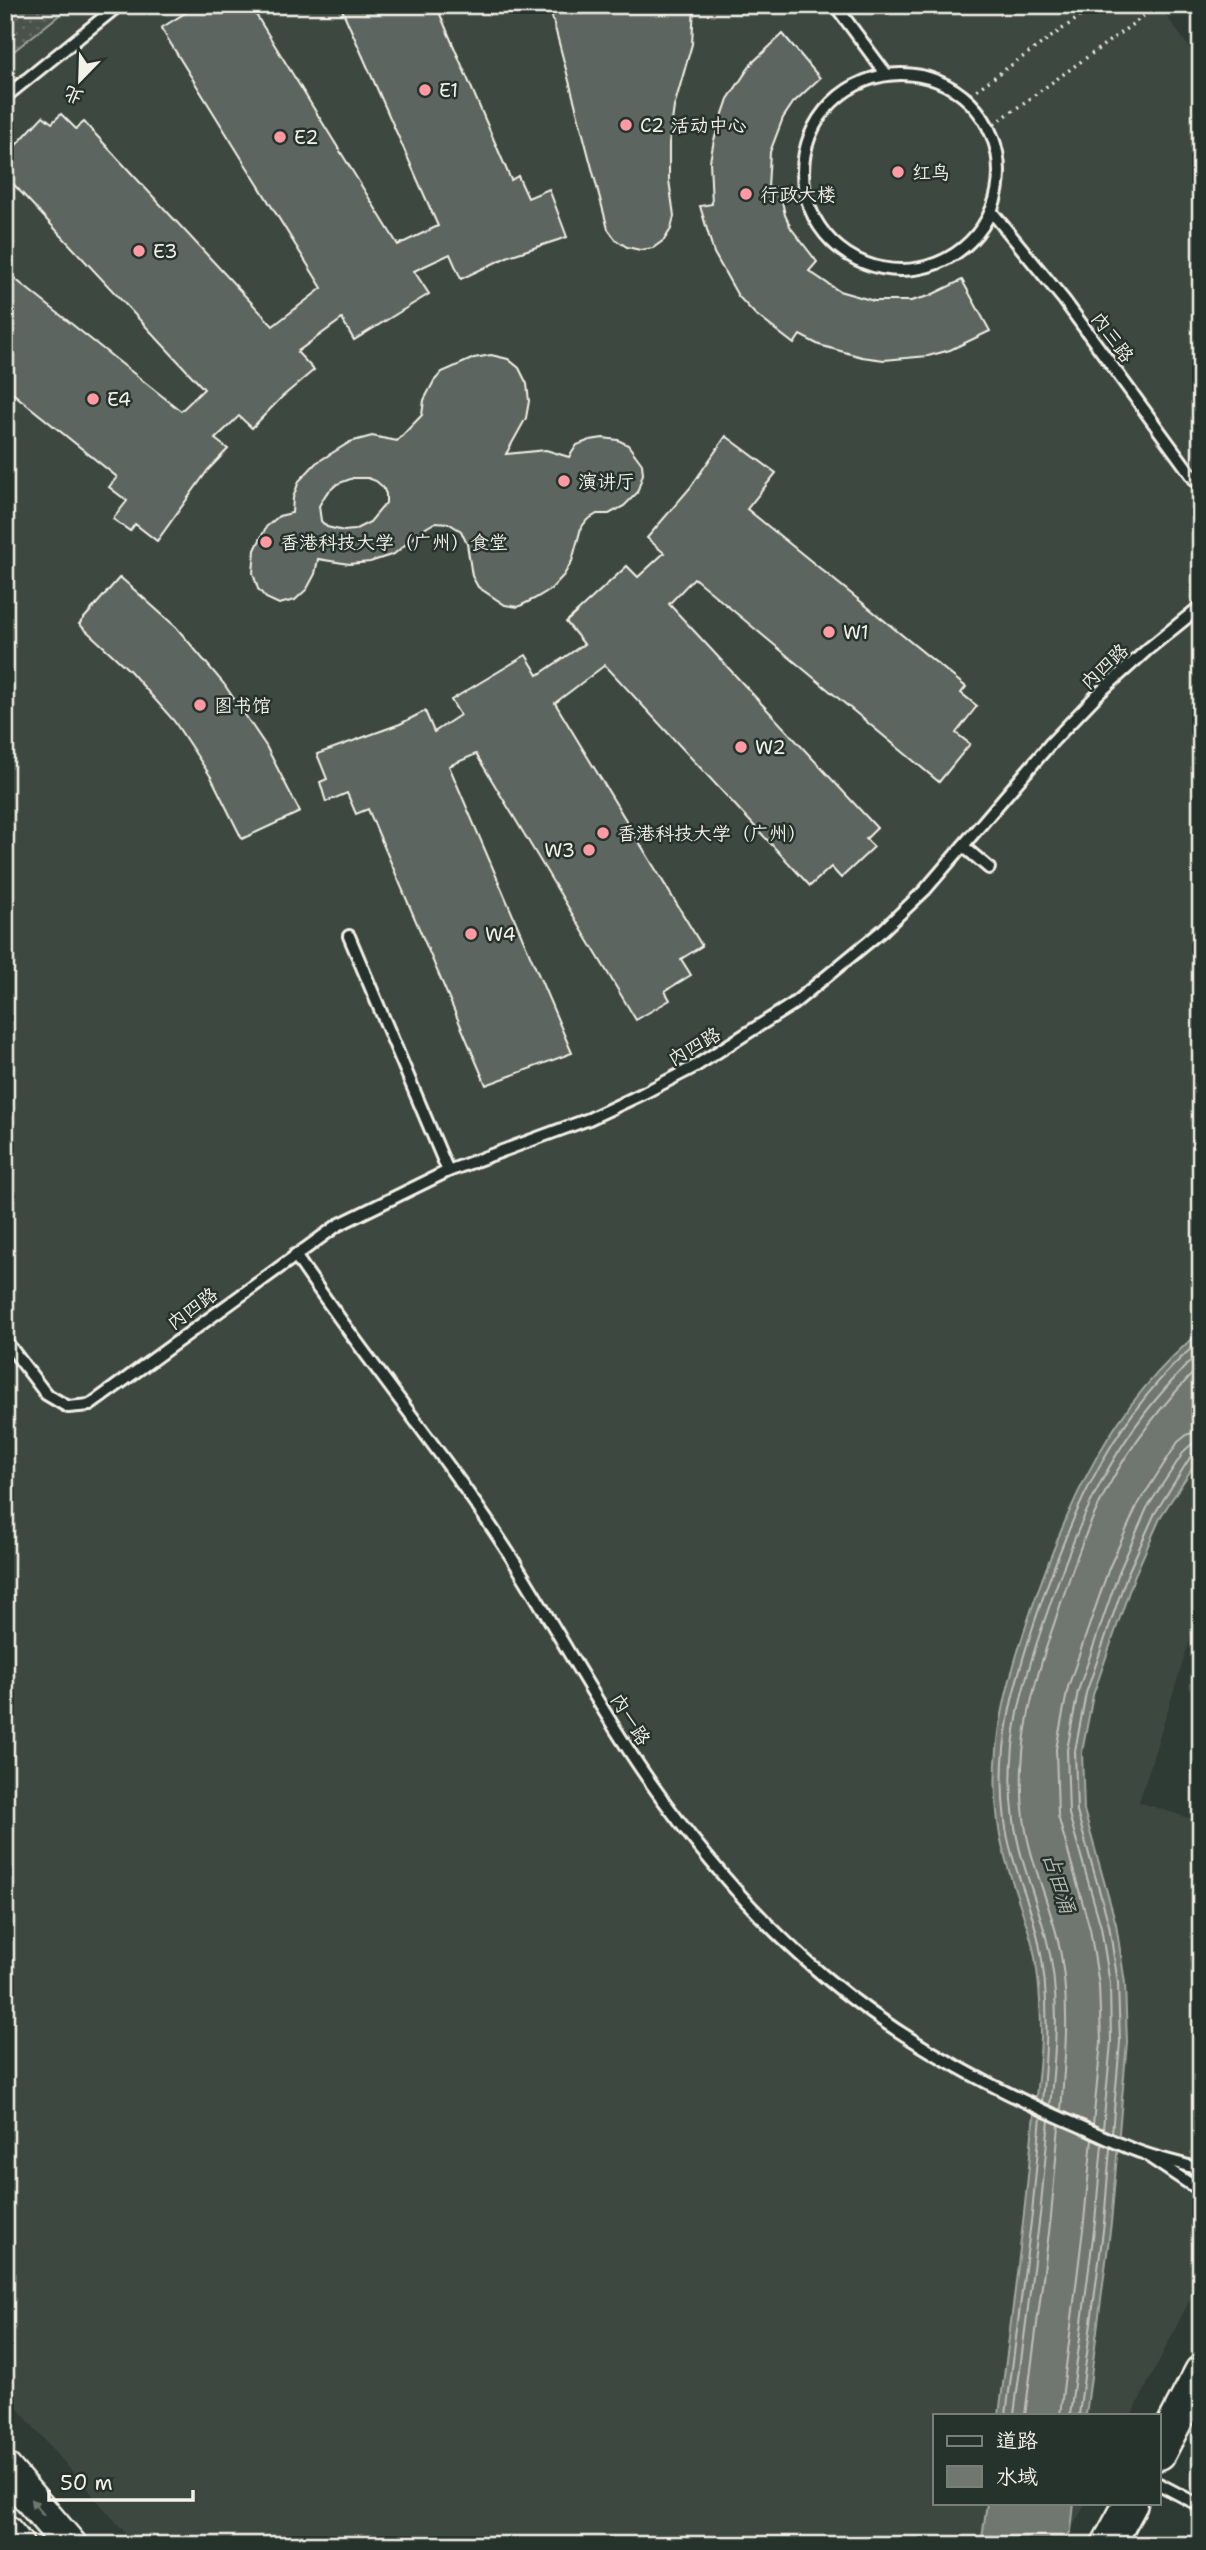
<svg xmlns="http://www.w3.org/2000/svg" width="1206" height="2550" viewBox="0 0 1206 2550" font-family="'Shantell Sans','LXGW WenKai TC',sans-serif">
<defs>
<pattern id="grass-dots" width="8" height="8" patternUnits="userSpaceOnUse" patternTransform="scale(1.75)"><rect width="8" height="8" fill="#48524c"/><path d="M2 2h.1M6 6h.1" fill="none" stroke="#636b66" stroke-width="1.8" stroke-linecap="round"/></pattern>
</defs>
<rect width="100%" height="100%" fill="#2e3b34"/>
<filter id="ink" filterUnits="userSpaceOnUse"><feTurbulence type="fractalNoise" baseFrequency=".0143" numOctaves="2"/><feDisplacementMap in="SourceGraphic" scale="14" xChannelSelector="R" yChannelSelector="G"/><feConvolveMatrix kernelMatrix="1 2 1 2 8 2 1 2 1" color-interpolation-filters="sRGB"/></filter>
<g filter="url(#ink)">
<path fill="#3c4841" d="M5,5H1158L1201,63V1604L1139,1802L1201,1822V2277L1132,2415H935V2503H1086L1062,2545H136L5,2394Z"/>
<path fill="url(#grass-dots)" stroke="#9ea29a" stroke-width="2" d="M5,5H72L5,58Z"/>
<g fill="#6f7770" stroke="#a4a8a0" stroke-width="2">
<path d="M1201,1331V1455L1161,1516L1134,1577L1093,1695L1082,1752L1084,1810L1116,1924L1125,1983L1127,2042L1111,2223L1086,2415H999C1011,2322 1024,2228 1032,2134C1035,2102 1040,2069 1041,2036C1041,2004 1039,1970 1031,1939C1020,1902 1003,1861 998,1822C988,1747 1008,1678 1032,1608C1069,1500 1111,1406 1201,1331Z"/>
<path d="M987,2503H1074L1071,2531L1062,2545H981Z"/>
</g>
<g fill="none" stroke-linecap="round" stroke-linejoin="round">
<g stroke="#bfc0b8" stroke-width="2">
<path d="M1042,2102C1047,2048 1050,1997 1039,1943C1031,1902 1010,1863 1005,1821C995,1745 1015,1679 1039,1609C1073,1508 1117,1410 1201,1340"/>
<path d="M1050,2106C1056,2049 1061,1992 1046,1937C1036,1898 1019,1859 1014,1820C1004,1746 1023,1681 1047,1613C1075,1530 1106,1456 1164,1390C1176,1377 1187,1363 1201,1351"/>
<path d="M1061,2110C1066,2052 1071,1993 1057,1936C1047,1897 1029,1858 1024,1818C1015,1749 1033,1685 1055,1621C1070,1576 1085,1529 1108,1487C1132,1443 1165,1401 1201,1365"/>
<path d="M1093,2124L1101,2042L1099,1985L1090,1929L1058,1816L1056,1749L1068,1687L1109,1568L1137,1506L1178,1442L1188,1434L1201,1432"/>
<path d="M1103,2129L1111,2042L1110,1984L1101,1927L1069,1814L1067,1750L1078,1691L1119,1572L1147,1508L1185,1450L1192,1444L1201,1443"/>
<path d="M1112,2133L1120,2042L1118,1983L1109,1925L1077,1812L1075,1751L1086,1693L1127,1575L1155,1513L1191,1456L1201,1451"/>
<path d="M1006,2415L1032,2214L1041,2116"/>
<path d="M1014,2415L1040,2215L1049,2120"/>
<path d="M1025,2415L1051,2217L1059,2125"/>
<path d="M1060,2415L1084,2221L1092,2139"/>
<path d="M1070,2415L1095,2222L1102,2144"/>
<path d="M1079,2415L1104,2223L1110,2148"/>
</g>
</g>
<g fill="#5c655e" stroke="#f4f1e8" stroke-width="2" fill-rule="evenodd">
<path d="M198,5H250L398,245L438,226L340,5H436L511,180L518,176L528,198L549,189L567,237L509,256L461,279L450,254L414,271L429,294L354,340L342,319L297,352L314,370L282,397L252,428L239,416L215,439L228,449L208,470L157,541L135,524L130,531L113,519L127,501L109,487L117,477L5,387V271L181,411L204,389L5,175V157L43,116L52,123L61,114L76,129L84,122L273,326L322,288L161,28Z"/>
<path d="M549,5H694L692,44L674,107L669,143V180L674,216L671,229L664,240L653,248L640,250L627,247L616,240L608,229Z"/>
<path d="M783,34L820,78L793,103L783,118L770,152L768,188L779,187L785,215L791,228L817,262L809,271L839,291L874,301H911L929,296L962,280L990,331L950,350L928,356L884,360L862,357L819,345L800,335L794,344L755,314L738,296L714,253L700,206L712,204L710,161L714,140L728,99L752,63Z"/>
<path d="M491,355L508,359L519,368L527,384L529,401L526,418L506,454L546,450L569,457L577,445L590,440L603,438L618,440L628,445L642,464L643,474L637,493L624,506L609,514H597L587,520L581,528L572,561L564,575L551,589L534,599L518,607L505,605L478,587L472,576L467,544L461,531L448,523L436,522L424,529L394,554L370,562L349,564L318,559L315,574L307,589L295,600L279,604L266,598L258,589L253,573L255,550L266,527L279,516L292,513L293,498L299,481L316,463L350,442L372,436L397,441L422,415L424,400L434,381L442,372L474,358ZM353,478H368L376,481L383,487L386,494V503L370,522L354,530L344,531L327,527L321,521L319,506L326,494L337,484Z"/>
<path d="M726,436L776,473L747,509L966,687L961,693L977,706L956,733L970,744L939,782L694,578L669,604L877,828L866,839L874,847L841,878L831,867L810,886L605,665L555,703L702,946L681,959L691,975L665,991L670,1000L636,1020L476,754L449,766L572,1053L486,1085L368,809L356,814L347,793L326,802L320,782L327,779L317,754L400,724L425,711L434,732L460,715L451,700L526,655L538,675L584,644L566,622L627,566L638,577L664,553L647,538L690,488Z"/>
<path d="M120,577L176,627L224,684L266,746L300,812L242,839L211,777L174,721L130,671L79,624Z"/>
</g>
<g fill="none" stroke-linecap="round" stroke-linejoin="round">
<defs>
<g id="lane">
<path d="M835,5L886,74"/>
<circle cx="901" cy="172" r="98"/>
<path d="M5,97L119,5"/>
<path d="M991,211L1064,300L1201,488"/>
<path d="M963,846L989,868"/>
<path d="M349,936L448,1171"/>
<path d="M295,1255C363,1356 442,1450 508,1552C556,1627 597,1706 648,1779C698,1850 757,1920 825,1977C900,2040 992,2089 1082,2127C1102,2136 1122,2146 1143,2153C1162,2160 1182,2163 1201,2170"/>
<path d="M5,1340L46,1394L68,1407L90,1405L338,1225L448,1171L589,1119L642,1094L694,1067L793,1004L883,930L925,890L1051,743L1098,694L1148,649L1201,606"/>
<path d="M1151,2158L1190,2184L1201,2189"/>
<path d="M1159,2484L1201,2506"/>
</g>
<g id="secondary">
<path d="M1159,2453L1201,2372"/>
<path d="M5,2469L70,2545"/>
<path d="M5,2531L17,2545"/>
<path d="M1108,2545L1131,2503"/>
</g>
</defs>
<use href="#lane" stroke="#f4f1e8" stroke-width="16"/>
<use href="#secondary" stroke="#f4f1e8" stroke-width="37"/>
<g stroke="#f4f1e8" stroke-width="3.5" stroke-dasharray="2 5" stroke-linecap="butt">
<path d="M965,98L1096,5"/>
<path d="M989,128L1159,5"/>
</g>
<use href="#lane" stroke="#26332d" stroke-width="10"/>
<use href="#secondary" stroke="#26332d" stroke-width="32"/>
</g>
<defs><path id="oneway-solid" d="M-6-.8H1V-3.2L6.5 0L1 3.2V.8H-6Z" transform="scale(1.75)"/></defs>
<use fill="#6e766e" href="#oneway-solid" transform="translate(37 2507) rotate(-130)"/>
</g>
<g fill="#ff9aa2" stroke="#26332d" stroke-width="2.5">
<circle cx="425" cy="90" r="7"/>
<circle cx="626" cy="125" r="7"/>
<circle cx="280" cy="137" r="7"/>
<circle cx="898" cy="172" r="7"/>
<circle cx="746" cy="194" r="7"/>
<circle cx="139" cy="251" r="7"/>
<circle cx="93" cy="399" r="7"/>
<circle cx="564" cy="481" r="7"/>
<circle cx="266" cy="542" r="7"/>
<circle cx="829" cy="632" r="7"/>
<circle cx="200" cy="705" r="7"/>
<circle cx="741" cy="747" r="7"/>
<circle cx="603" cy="833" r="7"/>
<circle cx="589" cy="850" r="7"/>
<circle cx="471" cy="934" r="7"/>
</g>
<g text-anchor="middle" stroke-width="5" stroke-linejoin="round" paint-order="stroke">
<g font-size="19" fill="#f4f1e8" stroke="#26332d" text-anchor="start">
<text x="439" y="97">E1</text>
<text x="640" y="132">C2 活动中心</text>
<text x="294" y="144">E2</text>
<text x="912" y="179">红鸟</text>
<text x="760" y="201">行政大楼</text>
<text x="153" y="258">E3</text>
<text x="107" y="406">E4</text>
<text x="578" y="488">演讲厅</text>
<text x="280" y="549">香港科技大学（广州）食堂</text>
<text x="843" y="639">W1</text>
<text x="214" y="712">图书馆</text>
<text x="755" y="754">W2</text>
<text x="617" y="840">香港科技大学（广州）</text>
<text x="575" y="857" text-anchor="end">W3</text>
<text x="485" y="941">W4</text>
</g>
<g font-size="19" fill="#f4f1e8" stroke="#26332d">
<text transform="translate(1113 337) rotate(54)" y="7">内三路</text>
<text transform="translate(1104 666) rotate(-43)" y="7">内四路</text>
<text transform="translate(694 1046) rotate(-30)" y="7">内四路</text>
<text transform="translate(192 1308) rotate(-36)" y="7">内四路</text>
<text transform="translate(631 1719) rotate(58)" y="7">内一路</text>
</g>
<g font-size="21" font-style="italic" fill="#b8bab2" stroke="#26332d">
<text transform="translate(1059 1883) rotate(73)" y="7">占田涌</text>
</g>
</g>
<rect width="1206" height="2550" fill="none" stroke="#26332d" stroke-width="28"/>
<rect x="14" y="14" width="1178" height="2522" fill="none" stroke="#f4f1e8" stroke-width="2.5" filter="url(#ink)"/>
<rect x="933" y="2414" width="228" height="91" fill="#26332d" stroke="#787f78" stroke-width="2"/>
<rect x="947" y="2436" width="35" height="10" fill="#26332d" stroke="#787f78" stroke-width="2"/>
<text x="996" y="2448" font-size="21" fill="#f4f1e8">道路</text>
<rect x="947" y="2466" width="35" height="21" fill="#6f7770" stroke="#787f78" stroke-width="2"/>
<text x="996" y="2484" font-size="21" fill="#f4f1e8">水域</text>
<g transform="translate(80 80) rotate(203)" stroke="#26332d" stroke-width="5" paint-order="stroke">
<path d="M0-5L12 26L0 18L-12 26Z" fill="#f4f1e8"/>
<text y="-10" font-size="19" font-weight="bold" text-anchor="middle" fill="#f4f1e8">北</text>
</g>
<path d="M49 2490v10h144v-10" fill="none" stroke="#f4f1e8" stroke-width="3.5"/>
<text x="60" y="2490" font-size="21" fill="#f4f1e8" stroke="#26332d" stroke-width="5" paint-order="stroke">50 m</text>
</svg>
